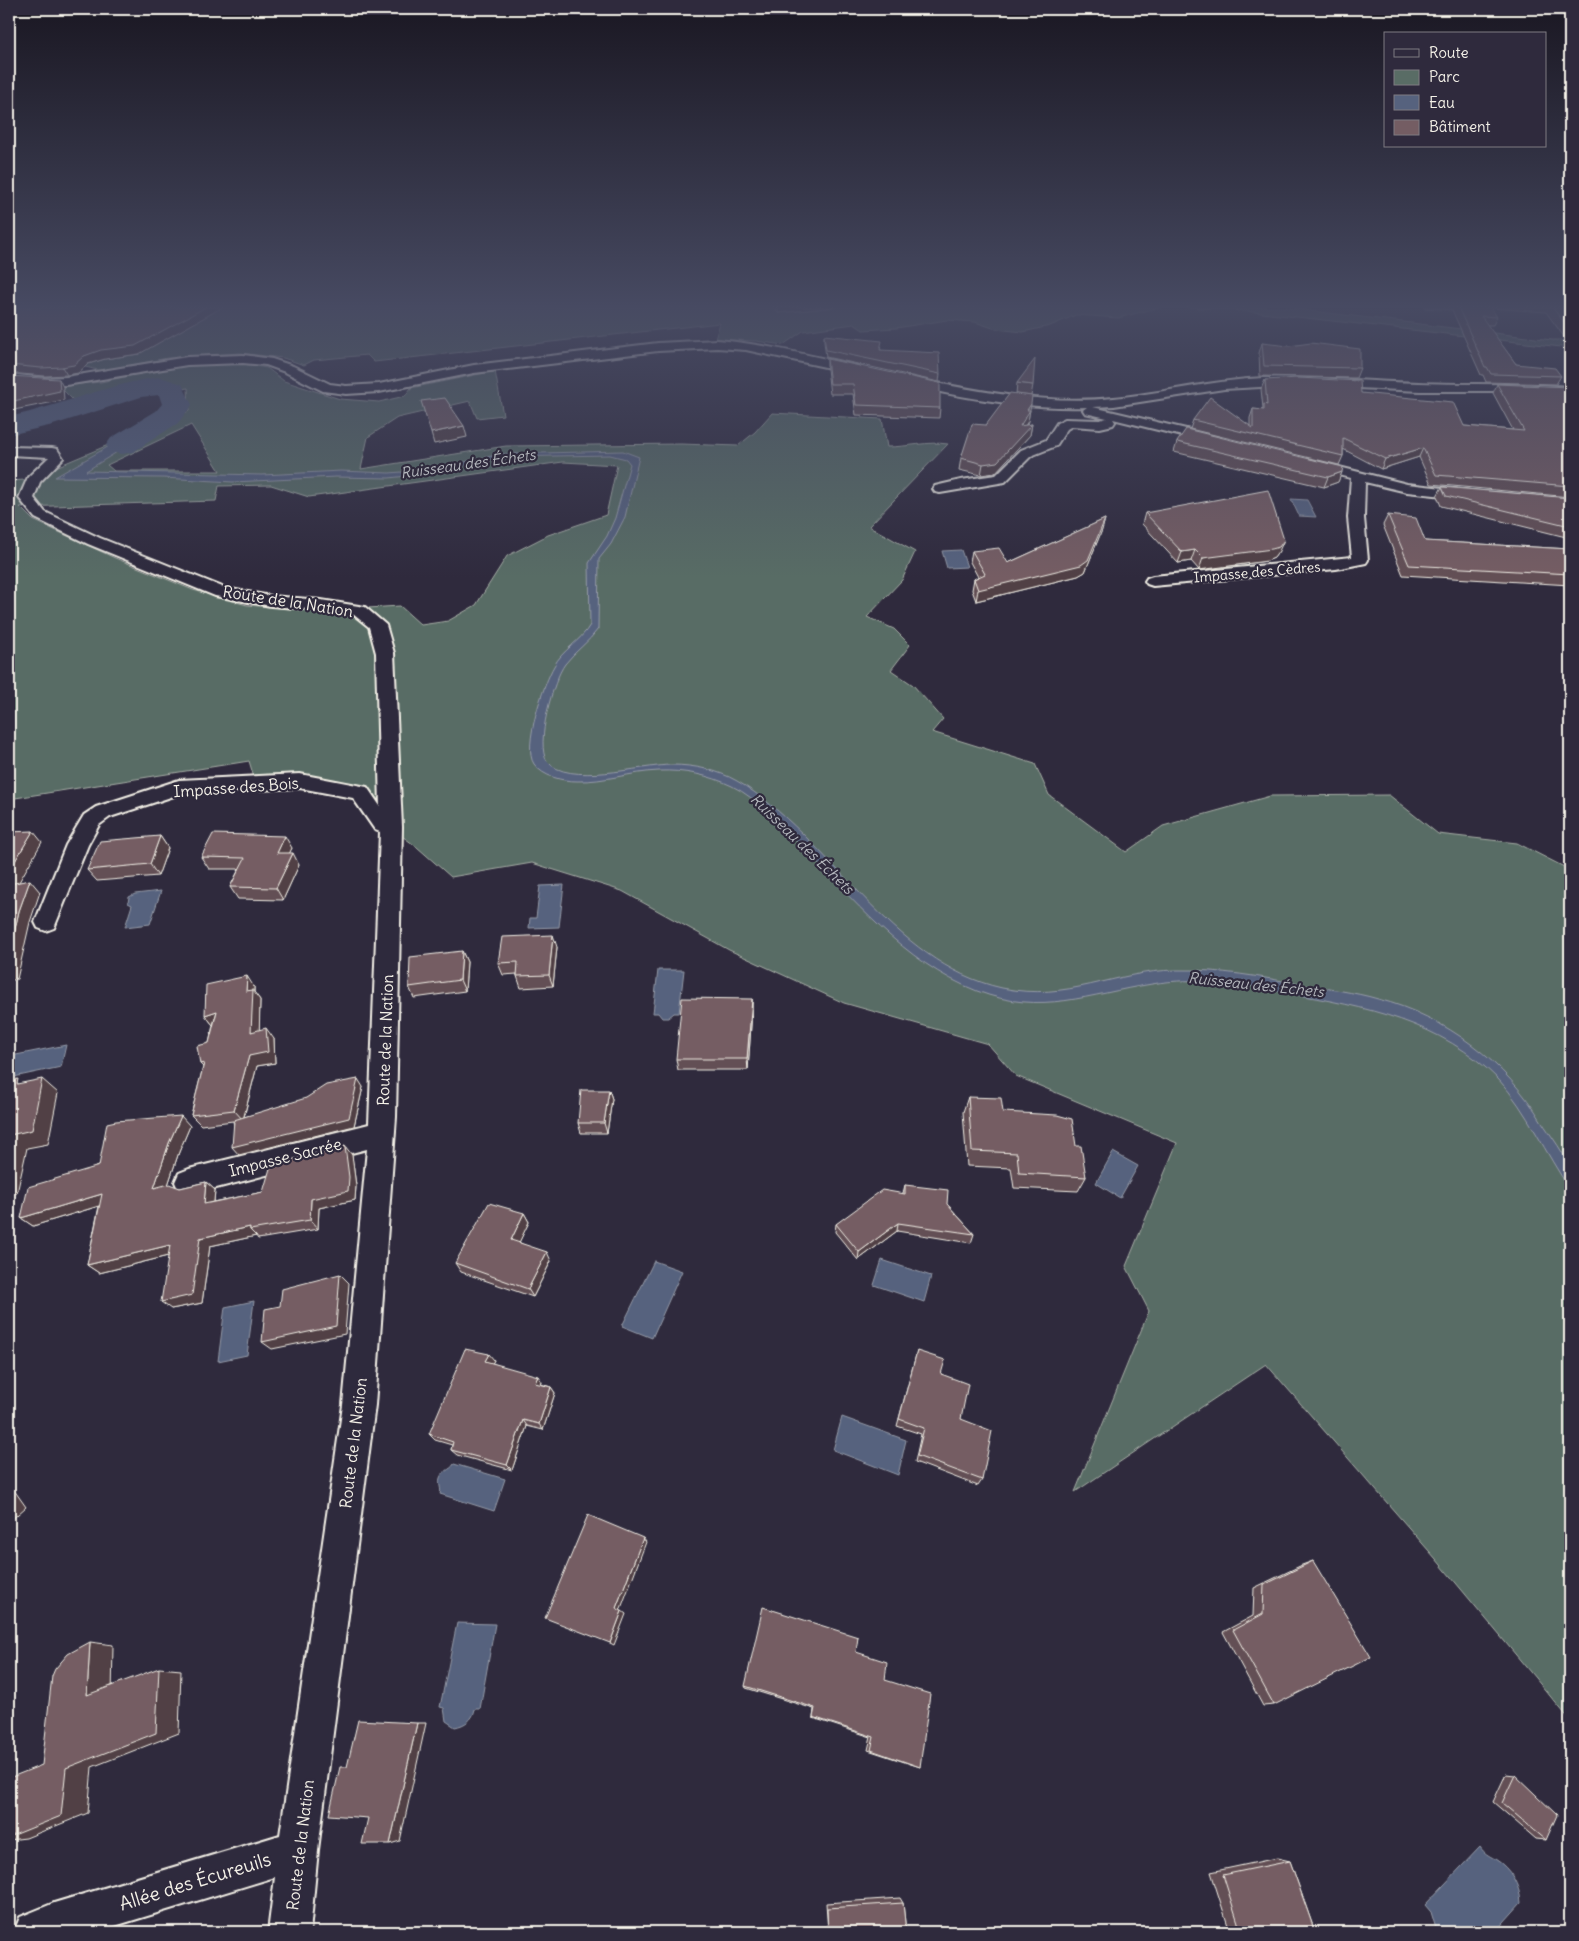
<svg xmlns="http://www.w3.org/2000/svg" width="1579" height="1941" viewBox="0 0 1579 1941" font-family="Delius,sans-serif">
<rect width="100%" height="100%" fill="#2f2a3d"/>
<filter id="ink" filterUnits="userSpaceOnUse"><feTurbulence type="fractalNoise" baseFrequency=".02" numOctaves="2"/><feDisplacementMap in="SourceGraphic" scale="10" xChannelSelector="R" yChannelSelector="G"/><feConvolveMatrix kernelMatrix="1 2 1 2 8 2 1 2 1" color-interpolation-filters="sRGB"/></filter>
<g filter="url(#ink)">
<g fill="#596c65" stroke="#a6aea6" fill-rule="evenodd">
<path d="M67,307H1161L1118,318L1076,315L1050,326L1023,332L996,329L975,322L947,320L896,328L863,330L854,324L803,331L783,345L756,341L715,339L720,323L374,362L367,355L314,360L304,365L283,358L240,353L167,358L102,371L77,365Z"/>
<path d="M1185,307H1279L1552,340H1570V348L1244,311Z"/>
<path d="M231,362L267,368L284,381L340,399L379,402L405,396L411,388L495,371L503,415L477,418L470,401L397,418L368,437L361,469L506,446L681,444L738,446L755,432L772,413L882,419L887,447C908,447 928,441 948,444L869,526L915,552L902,580L867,617L894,629L910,645L891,670L913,685L943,719L932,732L1035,764L1049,795L1126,852L1163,826L1270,796L1389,795L1438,834L1517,843L1570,870V1720L1436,1559L1266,1364L1075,1492L1149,1311L1126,1266L1177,1143L1016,1076L988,1044L844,1003L729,950L622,891L532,863L451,877L417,847L335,787H257L249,761L9,799V481L25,480L189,411L188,388L76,403L59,386L101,382L181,365ZM191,425L220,471H114L107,465ZM563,462L617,465L606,515L548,535L507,556L476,605L448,621L421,625L400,606L319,611L247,605L193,590L115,558L33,520L20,507L216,501L219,486L271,485L309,497Z"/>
</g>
<g fill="#56627e" stroke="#959ba8">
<path d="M169,383L177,385L185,395C181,395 172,398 169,397C160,394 158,389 147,390C119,392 93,406 66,409L133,388Z"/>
<path d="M185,399V409L176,416L86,471L262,475L341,471L389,473L427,470L501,454L623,451L639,457L625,517L611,544L599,559L598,629C589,642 575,651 565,664C553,680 535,745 547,761C567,787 641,765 672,765C694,765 718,770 737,781C830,836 891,964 1002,988C1068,1002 1114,971 1176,970C1219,969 1262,977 1304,985C1329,989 1354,992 1378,999C1445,1016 1507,1063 1542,1122C1549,1133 1568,1158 1570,1169C1572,1174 1570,1183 1570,1189C1546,1155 1527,1110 1499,1080C1441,1021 1365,1007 1288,993C1243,984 1197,976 1152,984C1088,994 1042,1016 977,991C903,962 853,899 799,844C779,824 757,798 732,786C709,775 684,770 659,771C631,772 604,782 577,781C563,781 543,777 534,764C522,747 544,683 554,666C562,650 581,641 590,625L589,563L607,536L615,518L630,464L626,459L610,455L503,457L434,473L389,478L336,477L233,482L163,478L55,477L155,420L170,408L172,401Z"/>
<path d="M1291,499L1307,500L1316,517L1299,516Z"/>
<path d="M961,550L967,567L947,568L942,551Z"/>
<path d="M564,885L559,927L529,928L530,918H536L540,886Z"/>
<path d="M161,891L150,924L125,927L132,905L128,903L129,897L135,894Z"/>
<path d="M658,970H684L679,1013H674L668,1018H662L658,1013H653Z"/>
<path d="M66,1045L61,1067L9,1078L11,1056Z"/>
<path d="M1113,1152L1138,1166L1120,1198L1096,1183Z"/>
<path d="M882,1260L931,1276L924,1302L874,1285Z"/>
<path d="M654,1261L682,1271L652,1338L622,1326Z"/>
<path d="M254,1301L247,1355L218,1361L225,1307Z"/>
<path d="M842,1417L906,1440L898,1475L833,1450Z"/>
<path d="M454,1464L505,1479L494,1511L440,1494C442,1489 438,1484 440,1478C442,1471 451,1470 454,1464Z"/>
<path d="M457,1623L495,1624L480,1709H475C473,1720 465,1725 455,1727L446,1721L444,1708L440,1707Z"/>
<path d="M1480,1847C1485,1854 1488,1855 1495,1859C1510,1868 1520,1885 1521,1903L1495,1932H1437L1431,1912L1425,1905Z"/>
</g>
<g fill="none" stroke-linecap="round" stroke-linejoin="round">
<path fill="#56627e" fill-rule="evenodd" d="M160,377L182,384L192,405L178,423L133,452L122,454L111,452L106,445L111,438L156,411L162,404L159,395L141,397L53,425L9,435V417C60,406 108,384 160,377Z"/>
<defs>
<g id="street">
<path d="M717,340C765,344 811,356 858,366L864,370L858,374L746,350L717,348L658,351L474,373L379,392L346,394L323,391L285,372L266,365L243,363L187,365L66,385L44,386L9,382V374L44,378L66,377L187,357L243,355L272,359L293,366L330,384L346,386L379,384L474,365L658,343Z"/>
<path d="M908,377C975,391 1045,405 1114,398C1164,393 1213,380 1264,378C1316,376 1367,382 1419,383C1469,385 1519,383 1570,387V395L1519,391H1420L1295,385L1224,389L1114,406L1093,407L1220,437L1222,440L1215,444L1113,419L1115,422L1113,425L1100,428L1072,426L1067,429L1056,446L1031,456L1005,482L940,493L935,492L933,489L935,486L961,480L996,475L1021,450L1046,440L1057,423L1065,419L1100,420L1107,418L1085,413L1083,410L1087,407C1026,409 963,398 904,384L902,381Z"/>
<path d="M9,447L52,448L57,449L63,458L40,482L34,498L45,512L100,538L225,588L271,596L321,600L365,607L386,625L394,653L402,827L396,1117L375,1405L318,1850L310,1932H268L275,1877L95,1932H14L20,1917L54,1903L280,1835L343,1405L367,1149L189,1195L179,1191L175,1182L179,1173L189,1169L369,1124L380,832L375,830L353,798L300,788L180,794L110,817L99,825L88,845L54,928L46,931L38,928L35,922L66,845L84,815L96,807L179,780L300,774L367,787L380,806L376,653L369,627L354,615L321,610L271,606L215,596L88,544L35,518L19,498L28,477L49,457L9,455Z"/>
<path d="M1311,460L1407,484L1471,491L1476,492L1478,495L1476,498L1471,499L1407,492L1365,482L1364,518L1368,560L1366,563L1336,569L1153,586L1147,584L1145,581L1147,578L1153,576L1352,557L1348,518L1351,478L1306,467L1304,464L1306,461Z"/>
</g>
</defs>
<use href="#street" stroke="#f4f1e8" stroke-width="4"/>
<use href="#street" fill="#2f2a3d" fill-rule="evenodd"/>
</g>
<g fill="#645055" stroke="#f4f1e8">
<path d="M9,307L139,354L105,359L88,364L78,373L67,375L45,376L9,373Z"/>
<path d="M773,307H836L778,313Z"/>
<path d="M1424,307H1570V345L1546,312L1491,308L1497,317L1493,325H1487L1516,364L1561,376L1556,384L1486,382L1483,375H1481L1452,310L1425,308Z"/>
<path d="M824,335L881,350L940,374L939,382L826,357L824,342Z"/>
<path d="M1262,343L1360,368L1356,378L1260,376L1259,353Z"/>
<path d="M827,359L940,408L939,418L856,415L853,394H830L827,369Z"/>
<path d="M1265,380L1361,393L1464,426L1513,430L1493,393L1497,384L1570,388V497L1431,484L1419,457L1381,469L1343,449V456L1339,465L1190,429L1193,420L1250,426V418L1253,409L1262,410L1263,408L1261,389Z"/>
<path d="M1017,383L1033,385L1031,396L1016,394Z"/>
<path d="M1030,410L1028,421L1026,425L1032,424L1030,435L995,473L981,475L959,470L961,458L986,425Z"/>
<path d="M1177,442L1342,472L1338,482L1324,487L1174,452Z"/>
<path d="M1442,487L1570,498V538L1441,506L1437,496Z"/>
<path d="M1145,513L1279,551L1274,558L1267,561L1199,570L1191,561L1178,563L1142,524Z"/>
<path d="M1388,515L1425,541L1570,549V585L1403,575L1383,525Z"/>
<path d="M1105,519L1102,530L1085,572L1078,576L976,601L972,590L974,579L978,577L970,562L972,551L1008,563Z"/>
<path d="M160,836L168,848L158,876L97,881L87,870Z"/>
<path d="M292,848L289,853L299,865L283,900L238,899L230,887L239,869H209L201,857Z"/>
<path d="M557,947L553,986L521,988L517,976V974L503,975L498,963Z"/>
<path d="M462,951L467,962L465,991L414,998L409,987Z"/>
<path d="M254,987V992L260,1000L259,1030L274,1039L275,1063L257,1066L244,1117L363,1087L354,1126L239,1155L233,1121L201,1125L191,1115L203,1067L200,1064L209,1043L213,1025L205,1015Z"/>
<path d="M752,999V1010L748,1070H678L676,1059Z"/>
<path d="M609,1090L612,1099L607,1133H581L578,1123Z"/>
<path d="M968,1097L1076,1146L1086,1177L1078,1191L1014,1188L1011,1168L967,1166L963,1112Z"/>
<path d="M190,1126L179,1152L168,1185L180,1188L206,1182L215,1190L214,1202L263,1192L352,1155L356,1186L355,1200L319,1208L318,1229L258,1239L256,1236L210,1246L202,1303L171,1309L168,1256L99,1273L87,1265L99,1206L33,1226L21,1218L99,1166Z"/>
<path d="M905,1185L947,1204L974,1234L971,1243L897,1231L858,1260L835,1232L836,1224L903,1193Z"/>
<path d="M524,1213L529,1222L519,1242L551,1261L533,1297L461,1272L455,1263Z"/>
<path d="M917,1351L941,1374L961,1419L982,1480L978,1486L915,1462L921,1434L897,1426Z"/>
<path d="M494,1360L492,1363L542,1382L541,1384L551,1387L555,1393L543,1430L527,1426L512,1470L457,1455L451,1450L452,1445L435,1440L429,1434Z"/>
<path d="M1313,1561L1274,1705L1263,1706L1223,1632L1253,1616L1254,1588L1302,1565Z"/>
<path d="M856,1652L885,1680L920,1767L868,1750L871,1737L813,1718L814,1709L746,1688L745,1686Z"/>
<path d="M1506,1774L1515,1775L1546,1840L1536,1839L1493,1802Z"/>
<path d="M1277,1858L1290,1861L1315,1932H1230L1211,1872Z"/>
<path d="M900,1898L903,1903L906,1932H828L826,1903Z"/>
</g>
<g fill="#514145" stroke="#f4f1e8">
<path d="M206,307H223L139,354L105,359L88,364L78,373L67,375L62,367L84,356Z"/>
<path d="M778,307H836L778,313Z"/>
<path d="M59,379L63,387L64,400L9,411V402Z"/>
<path d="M1031,404L1028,421L1018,437L1020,426L1027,410Z"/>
<path d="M1032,424L1030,435L995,473L981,475L983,464Z"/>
<path d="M464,426L467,437L434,444L431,433Z"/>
<path d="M1423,448L1419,457L1381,469L1385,459Z"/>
<path d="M1342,472L1338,482L1324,487L1328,477Z"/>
<path d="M1105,519L1102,530L1085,572L1078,576L976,601L978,590Z"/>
<path d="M1284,540L1279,551L1274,558L1267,561L1199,570L1203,558Z"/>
<path d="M1195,550L1191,561L1178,563L1182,552Z"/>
<path d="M33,831L42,842L11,896L9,894V871Z"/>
<path d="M160,836L168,848L158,876L150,864Z"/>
<path d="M285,836L292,848L284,865L277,853Z"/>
<path d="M293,853L299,865L283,900L276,888Z"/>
<path d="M30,880L40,892L30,922L17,979L9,981V956L19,911Z"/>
<path d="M553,935L557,947L553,986L549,975Z"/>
<path d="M462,951L467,962L465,991L460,980Z"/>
<path d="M247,976L254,987V992L260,1000L259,1043L251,1032L246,991Z"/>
<path d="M752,999V1010L748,1070L747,1059Z"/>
<path d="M217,1011L213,1025L205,1015Z"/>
<path d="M266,1028L274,1039L275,1063L257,1066L243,1120L234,1110L249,1056Z"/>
<path d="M42,1079L58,1093L48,1144L27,1148L17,1193L9,1195V1139L10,1135Z"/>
<path d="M358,1079L363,1087L354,1126L239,1155L232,1147Z"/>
<path d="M609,1090L612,1099L607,1133L604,1123Z"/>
<path d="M181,1116L190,1126L179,1152L164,1197L154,1188L169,1143Z"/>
<path d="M345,1146L352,1155L356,1186L355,1200L319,1208L318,1229L310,1220L311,1199Z"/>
<path d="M206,1182L215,1190L213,1213L204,1204Z"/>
<path d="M102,1194L112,1202L33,1226L21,1218Z"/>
<path d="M524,1213L529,1222L516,1249L511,1240Z"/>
<path d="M898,1223L897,1231L858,1260L859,1252Z"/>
<path d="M250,1227V1230L256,1236L210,1246L202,1303L171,1309L161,1302L200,1238Z"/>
<path d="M170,1245L180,1253L99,1273L87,1265Z"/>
<path d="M547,1252L551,1261L533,1297L528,1289Z"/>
<path d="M340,1274L349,1283L345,1334L272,1349L262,1342Z"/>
<path d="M489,1354L494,1360L490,1368L485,1361Z"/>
<path d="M538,1376L542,1382L540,1389L535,1383Z"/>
<path d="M551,1387L555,1393L543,1430L539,1424Z"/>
<path d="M523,1420L527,1426L512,1470L507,1465Z"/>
<path d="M9,1483L26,1507L9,1522Z"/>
<path d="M643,1538L646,1542L620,1611L616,1608Z"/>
<path d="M622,1611L626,1614L614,1645L610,1643Z"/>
<path d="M90,1642L113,1645L112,1696L87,1695Z"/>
<path d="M159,1668L181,1670L179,1733L92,1767L88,1813L26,1838L9,1840V1837L66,1768Z"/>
<path d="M417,1723H426L400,1841L390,1844Z"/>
</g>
<g fill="#745d63" stroke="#f4f1e8">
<path d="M9,307H206L135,346L101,350L84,356L74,365L62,367L41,368L9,365Z"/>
<path d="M1458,307H1490L1497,317L1481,316L1516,364L1555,368L1561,376L1491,374L1487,367H1485Z"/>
<path d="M1552,307H1570V330Z"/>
<path d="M824,335L882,341L880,350L939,353L940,374L826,350Z"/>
<path d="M1262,343L1289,346L1311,343L1360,349V368L1264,366Z"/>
<path d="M827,359L940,383V408L856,405L853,384H830Z"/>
<path d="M1035,359L1033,385L1017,383Z"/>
<path d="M9,376L59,379L60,391L9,402Z"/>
<path d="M1298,378L1360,381L1361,393L1453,402L1464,426L1524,431L1497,384L1569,387L1570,388V486L1436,475L1423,448L1385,459L1343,438V456L1193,420L1210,397L1253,428V409L1264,410V404L1267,405L1265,380Z"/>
<path d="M1010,393L1032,396L1031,404L1027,410H1030L1020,426L1032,424L997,462L983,464L961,458L972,424L986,425Z"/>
<path d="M445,398L464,426L431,433L421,401Z"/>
<path d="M1186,429L1343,467L1342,472L1328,477L1177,442Z"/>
<path d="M1442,487L1570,498V526L1446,496Z"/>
<path d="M1268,490L1284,540L1279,547L1272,549L1203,558L1195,550L1182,552L1145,513Z"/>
<path d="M1388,515L1416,518L1425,541L1570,549V574L1409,565Z"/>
<path d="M1105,519L1088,560L1081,565L978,590L974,579L985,574L972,551L999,548L1008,563Z"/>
<path d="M33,831L9,871V832Z"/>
<path d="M213,834L285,836L277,853H293L276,888L230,887L245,858L201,857Z"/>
<path d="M160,836L150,864L87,870L100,841Z"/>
<path d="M30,880L19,911L9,956V884Z"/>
<path d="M553,935L549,975L517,976L518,962L498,963L502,937Z"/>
<path d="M462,951L460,980L409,987L410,957Z"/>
<path d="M247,976L246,991L253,990L251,1032L266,1028L268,1052L249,1056L234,1110L191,1115L204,1063L200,1064L197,1046L209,1043L217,1011L205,1015L206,985Z"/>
<path d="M682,998L752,999L747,1059H676Z"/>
<path d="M18,1079L17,1084L42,1079L32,1130L10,1135L9,1139V1081Z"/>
<path d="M358,1079L349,1118L232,1147L234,1120L306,1098L326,1085Z"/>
<path d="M581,1090H609L604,1123H578Z"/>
<path d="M968,1097L1001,1098L1003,1112L1057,1115L1072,1119L1076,1146H1081L1086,1177L1019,1173L1017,1153L972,1151Z"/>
<path d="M181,1116L169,1143L154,1188L169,1184L180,1188L206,1182L204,1204L263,1192L271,1165L345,1146L349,1177L348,1191L311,1199L310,1220L250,1230V1227L200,1238L192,1295L161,1302L170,1245L87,1265L102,1194L21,1218L28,1187L99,1166L107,1123L116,1121Z"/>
<path d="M905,1185L948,1190L947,1204L974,1234L898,1223L859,1252L836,1224L882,1190L905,1194Z"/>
<path d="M489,1203L524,1213L511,1240L547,1252L528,1289L455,1263Z"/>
<path d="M340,1274L336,1326L262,1342L265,1309L280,1306L282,1289Z"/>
<path d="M465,1349L489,1354L485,1361L538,1376L535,1383L551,1387L539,1424L523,1420L507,1465L451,1450L453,1442L429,1434Z"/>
<path d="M917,1351L945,1360L941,1374L968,1384L961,1419L992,1431L982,1480L917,1456L924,1428L899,1419Z"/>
<path d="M588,1515L643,1538L616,1608L622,1611L610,1643L545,1618Z"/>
<path d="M1313,1561L1371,1657L1274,1705L1233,1630L1263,1614L1264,1585Z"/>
<path d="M763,1607L858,1637L856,1652L887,1662L885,1680L930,1694L920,1767L871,1750L874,1737L813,1717L815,1708L745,1686Z"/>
<path d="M90,1642L87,1695L159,1668L156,1733L66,1768L61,1816L9,1837V1778L42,1765L52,1676L55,1669L68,1654Z"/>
<path d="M358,1720L417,1723L390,1844H362L368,1818L329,1815L340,1767H347Z"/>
<path d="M1515,1775L1557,1815L1546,1840L1502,1803Z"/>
<path d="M1290,1861L1315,1932H1241L1223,1875Z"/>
<path d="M903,1903L906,1932H828L827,1908Z"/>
</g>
</g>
<linearGradient id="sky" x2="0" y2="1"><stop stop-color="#1a1722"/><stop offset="0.53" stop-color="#474a62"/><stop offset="1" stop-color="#474a62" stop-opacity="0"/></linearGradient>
<rect width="1579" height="578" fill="url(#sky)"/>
<g text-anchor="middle" stroke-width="4.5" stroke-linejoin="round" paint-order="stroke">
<g font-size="14" fill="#f4f1e8" stroke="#2f2a3d">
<text transform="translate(1257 572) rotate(-5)" y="5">Impasse des Cèdres</text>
</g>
<g font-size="15" font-style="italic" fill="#b5b8be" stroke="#2f2a3d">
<text transform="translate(468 464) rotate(-8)" y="5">Ruisseau des Échets</text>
<text transform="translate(802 844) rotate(44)" y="5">Ruisseau des Échets</text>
<text transform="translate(1256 985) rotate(6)" y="5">Ruisseau des Échets</text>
</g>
<g font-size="16" fill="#f4f1e8" stroke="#2f2a3d">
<text transform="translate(288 601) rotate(9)" y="6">Route de la Nation</text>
<text transform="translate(236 787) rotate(-4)" y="6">Impasse des Bois</text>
<text transform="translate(385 1040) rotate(-88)" y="6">Route de la Nation</text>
<text transform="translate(285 1157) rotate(-14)" y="6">Impasse Sacrée</text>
<text transform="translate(353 1443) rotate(-83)" y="6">Route de la Nation</text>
<text transform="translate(300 1845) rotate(-83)" y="6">Route de la Nation</text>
</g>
<g font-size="19" fill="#f4f1e8" stroke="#2f2a3d">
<text transform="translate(195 1881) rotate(-17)" y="7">Allée des Écureuils</text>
</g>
</g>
<rect width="1579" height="1941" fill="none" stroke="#2f2a3d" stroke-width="30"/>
<rect x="15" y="15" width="1549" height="1911" fill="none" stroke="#f4f1e8" stroke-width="2" filter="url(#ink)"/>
<rect x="1384" y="32" width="162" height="115" fill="#2f2a3d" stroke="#7e7a81"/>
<rect x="1394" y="49" width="25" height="8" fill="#2f2a3d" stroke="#7e7a81"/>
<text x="1429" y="58" font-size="15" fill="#f4f1e8">Route</text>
<rect x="1394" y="70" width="25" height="15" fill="#596c65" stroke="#7e7a81"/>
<text x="1429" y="82" font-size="15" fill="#f4f1e8">Parc</text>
<rect x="1394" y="95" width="25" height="15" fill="#56627e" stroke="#7e7a81"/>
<text x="1429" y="108" font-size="15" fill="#f4f1e8">Eau</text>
<rect x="1394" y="120" width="25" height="15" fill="#745d63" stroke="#7e7a81"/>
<text x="1429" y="132" font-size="15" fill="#f4f1e8">Bâtiment</text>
</svg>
